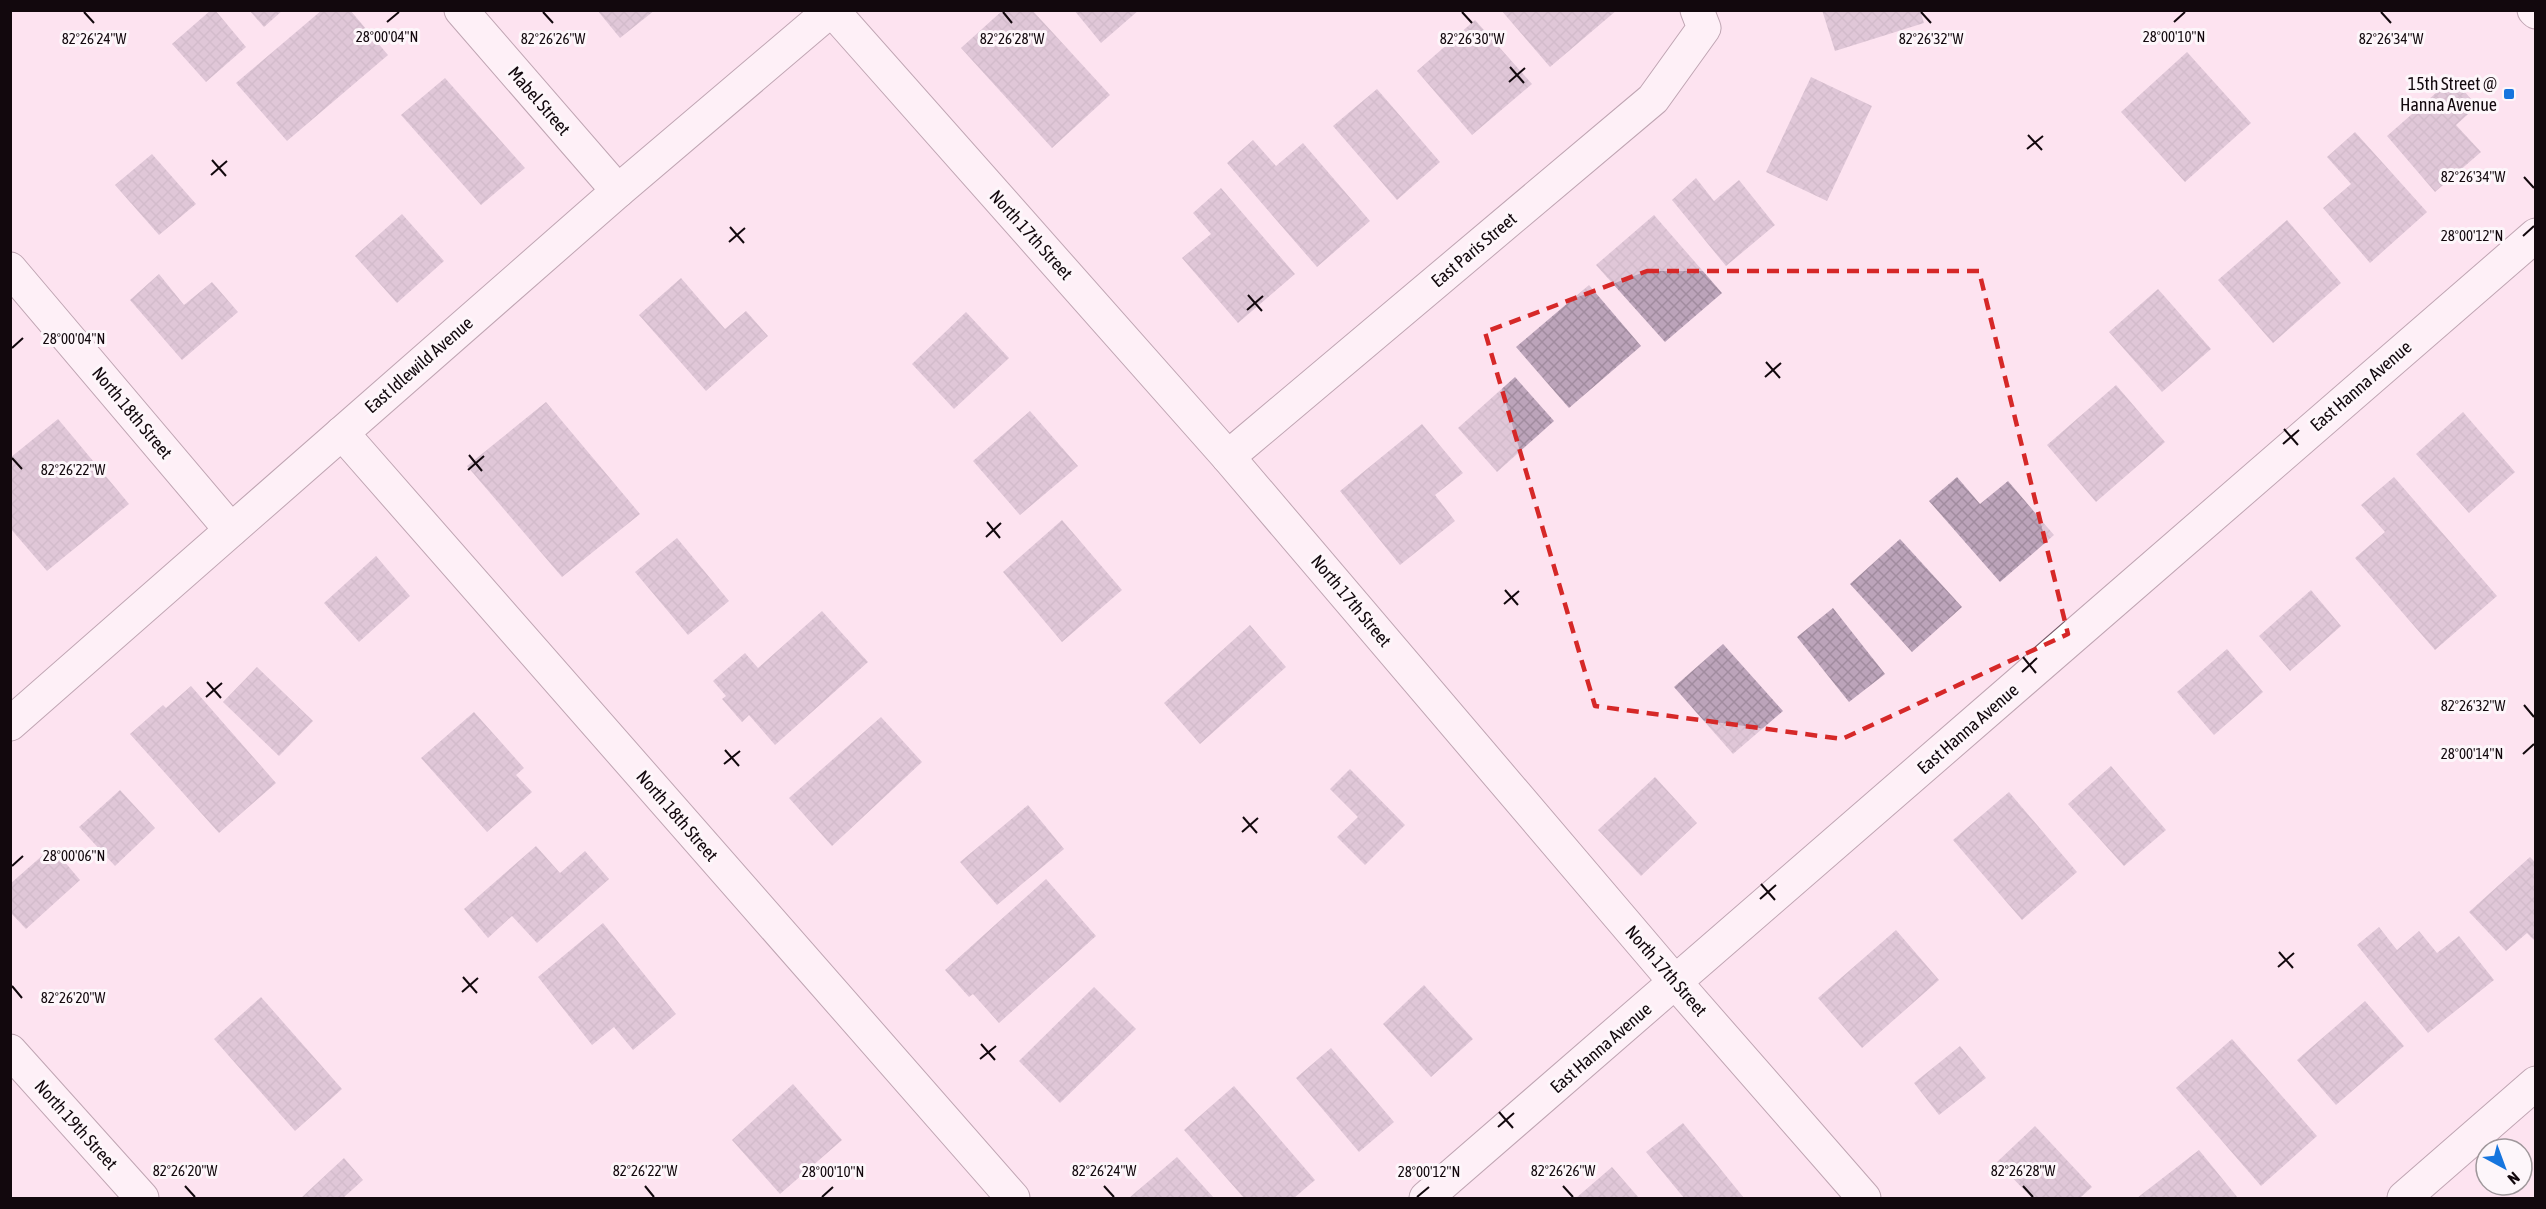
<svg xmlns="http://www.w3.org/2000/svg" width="2546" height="1209" viewBox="0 0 2546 1209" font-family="'Asap Condensed',sans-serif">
<defs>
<pattern id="building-cross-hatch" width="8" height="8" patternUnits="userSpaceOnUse" patternTransform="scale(1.5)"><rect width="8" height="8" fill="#bca4ba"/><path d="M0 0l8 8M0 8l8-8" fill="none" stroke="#a18c9f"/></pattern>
</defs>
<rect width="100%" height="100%" fill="#fde3f0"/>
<g fill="url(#building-cross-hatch)">
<path d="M211,10H215L246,47L206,82L172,44Z"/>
<path d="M249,10H283L264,27Z"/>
<path d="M322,10H350L388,55L287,141L236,83Z"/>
<path d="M597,10H655L620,38Z"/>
<path d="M1003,10H1032L1110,95L1052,148L961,48Z"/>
<path d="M1074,10H1139L1101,43Z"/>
<path d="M1501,10H1617L1550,67Z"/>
<path d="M1822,10H1920L1924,23L1835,51Z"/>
<path d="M1475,20L1532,84L1472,135L1417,71Z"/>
<path d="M2187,52L2251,123L2185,182L2121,112Z"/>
<path d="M1811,77L1872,106L1827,201L1766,172Z"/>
<path d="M445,78L525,168L481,205L401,115Z"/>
<path d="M2453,78L2477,106L2456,125L2481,152L2435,192L2387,136Z"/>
<path d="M1377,89L1440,162L1397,200L1333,126Z"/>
<path d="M2355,132L2427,212L2370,263L2323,208L2351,184L2327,157Z"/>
<path d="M1253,140L1276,166L1303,143L1370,221L1317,267L1227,163Z"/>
<path d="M152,154L196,204L159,235L115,185Z"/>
<path d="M1696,178L1714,201L1739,180L1775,225L1726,266L1672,200Z"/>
<path d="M1221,188L1295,274L1238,323L1182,258L1211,234L1193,213Z"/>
<path d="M402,214L444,261L397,303L355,256Z"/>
<path d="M1654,215L1722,293L1665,342L1596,265Z"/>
<path d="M2287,220L2341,283L2273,343L2218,280Z"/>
<path d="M159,274L184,305L212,282L238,312L182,360L130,300Z"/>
<path d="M681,278L725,329L746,311L768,336L706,391L639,315Z"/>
<path d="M1589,285L1641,346L1569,408L1516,347Z"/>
<path d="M2158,289L2211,349L2162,392L2109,332Z"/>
<path d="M966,312L1009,358L954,409L912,364Z"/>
<path d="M1515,377L1554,421L1497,472L1458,428Z"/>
<path d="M2116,385L2165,442L2096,502L2047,445Z"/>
<path d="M546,402L640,514L562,577L467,466Z"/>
<path d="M1030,411L1078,466L1020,515L973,461Z"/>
<path d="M2463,412L2515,472L2469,513L2416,454Z"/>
<path d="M58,419L129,504L47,571L10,528V458Z"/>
<path d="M1422,424L1463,473L1435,495L1455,521L1400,565L1340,491Z"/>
<path d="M1957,477L1980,504L2008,481L2054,535L2000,582L1929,501Z"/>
<path d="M2394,477L2497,596L2435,650L2355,558L2385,532L2361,505Z"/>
<path d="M1062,520L1122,590L1062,642L1003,572Z"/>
<path d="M677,538L729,601L688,635L635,572Z"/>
<path d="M1900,539L1962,607L1912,652L1850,584Z"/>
<path d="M376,556L410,596L359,642L324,603Z"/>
<path d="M2311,590L2341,626L2290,671L2259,636Z"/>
<path d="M1833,608L1885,674L1849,702L1797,637Z"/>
<path d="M822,611L868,662L775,745L749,715L742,722L722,699L726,696L713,681L745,653L758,668Z"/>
<path d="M1250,625L1286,667L1200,744L1164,703Z"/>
<path d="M1723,644L1783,711L1733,754L1674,687Z"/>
<path d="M2227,649L2263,692L2214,735L2177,692Z"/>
<path d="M257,667L313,721L279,756L223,702Z"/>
<path d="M191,686L276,783L219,833L130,734L163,705L166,708Z"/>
<path d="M474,712L524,768L516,775L532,792L487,832L421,758Z"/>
<path d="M881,717L922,762L832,846L789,798Z"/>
<path d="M2111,766L2166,830L2124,866L2068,804Z"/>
<path d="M1350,769L1405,825L1365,865L1337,837L1358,817L1330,789Z"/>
<path d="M1655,777L1697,823L1641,876L1598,830Z"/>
<path d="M120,790L155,828L115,866L79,827Z"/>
<path d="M2009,792L2077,872L2022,920L1953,840Z"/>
<path d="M1028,805L1064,849L997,905L960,862Z"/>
<path d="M536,846L560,873L585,851L609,879L537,943L512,916L488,938L464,909Z"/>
<path d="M52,847L80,880L26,929L10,912V884Z"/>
<path d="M2530,857L2536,863V942L2527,933L2506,951L2469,912Z"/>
<path d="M1046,879L1096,936L999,1023L973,994L969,997L945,970Z"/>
<path d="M603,923L676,1014L633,1050L614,1027L592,1045L538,977Z"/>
<path d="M2379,927L2397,950L2419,931L2437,953L2459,936L2494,980L2428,1033L2357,945Z"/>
<path d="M1896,930L1939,980L1862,1048L1818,998Z"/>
<path d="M1424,985L1473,1039L1431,1077L1383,1024Z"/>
<path d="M1094,987L1136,1029L1060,1103L1019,1061Z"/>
<path d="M261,997L342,1089L295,1131L214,1039Z"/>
<path d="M2365,1001L2404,1046L2336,1105L2297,1060Z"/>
<path d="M2232,1039L2317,1136L2261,1186L2176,1088Z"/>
<path d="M1960,1046L1986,1078L1939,1115L1914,1083Z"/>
<path d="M1331,1048L1394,1122L1359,1152L1296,1078Z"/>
<path d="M793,1084L842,1140L780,1194L732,1140Z"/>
<path d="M1234,1086L1315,1180L1294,1198H1244L1184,1130Z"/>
<path d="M1683,1123L1744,1198H1684L1646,1152Z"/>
<path d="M2035,1126L2092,1187L2080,1198H2032L1997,1162Z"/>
<path d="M2199,1150L2238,1198H2137Z"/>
<path d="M1177,1157L1214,1198H1129Z"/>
<path d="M344,1158L363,1180L343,1198H301Z"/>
<path d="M1612,1167L1639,1198H1576Z"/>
</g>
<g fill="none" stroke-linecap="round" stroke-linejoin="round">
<defs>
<g id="minor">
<path d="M461,10L618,191"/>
<path d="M832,10L1228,457L1676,983L1864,1198"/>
<path d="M10,269L231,530"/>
<path d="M342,433L1013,1198"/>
<path d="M1228,457L1653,99L1704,28L1697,10"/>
<path d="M10,724L618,191L831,10"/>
<path d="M10,1051L142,1198"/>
<path d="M2404,1198L2536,1083"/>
</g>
<g id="tertiary">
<path d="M2534,10L2536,12"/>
<path d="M1426,1198L2536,235"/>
</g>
</defs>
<use href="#minor" stroke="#755968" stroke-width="35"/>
<use href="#tertiary" stroke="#755968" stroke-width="35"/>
<use href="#minor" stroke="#fff" stroke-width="33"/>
<use href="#tertiary" stroke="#fff" stroke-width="33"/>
</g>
<path d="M0 0H2546V1209H0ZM1647,271H1979L2068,634L1842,739L1595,706L1485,332Z" fill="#fde3f0" fill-opacity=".55" fill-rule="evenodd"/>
<path fill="none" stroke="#d62828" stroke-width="4.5" stroke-dasharray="12 8" stroke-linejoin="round" d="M1647,271H1979L2068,634L1842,739L1595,706L1485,332Z"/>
<path fill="none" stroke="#12080d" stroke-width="2" d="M84,12L94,23M543,12L553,23M1003,12L1012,23M1462,12L1472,23M1921,12L1931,23M2381,12L2391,23M387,22L399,12M2174,22L2185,12M1510,67L1524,83M1509,82L1525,68M2028,135L2042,150M2027,149L2043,136M212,160L226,176M211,175L227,161M2524,177L2534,188M730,227L744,243M2523,236L2534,226M729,242L745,228M1248,295L1262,311M1247,310L1263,296M12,348L23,338M1766,362L1780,378M1765,377L1781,363M2284,429L2298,445M2283,444L2299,430M469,455L482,471M12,458L22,469M468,470L484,456M987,522L1000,538M986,537L1001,523M1505,590L1518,605M1504,604L1519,591M2023,657L2036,673M2022,672L2037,658M207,682L221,698M206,697L222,683M2524,705L2534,717M725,750L739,766M2523,754L2534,744M724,764L740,751M1243,817L1257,833M1242,832L1258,818M12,866L23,856M1761,884L1775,900M1760,899L1776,885M2279,952L2293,968M2278,967L2294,953M463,977L477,993M12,986L22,998M462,992L478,978M981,1044L995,1060M980,1059L996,1046M1499,1112L1513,1128M1498,1127L1514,1113M185,1186L195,1197M645,1186L654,1197M1104,1186L1114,1197M1563,1186L1573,1197M2023,1186L2033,1197M822,1197L833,1187M1417,1197L1429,1187"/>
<rect fill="#1675de" stroke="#fdf6fa" stroke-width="2" x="2503" y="88" width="12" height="12" rx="3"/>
<g text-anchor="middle" stroke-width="6" stroke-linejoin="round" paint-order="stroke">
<g font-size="18" fill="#12080d" stroke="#fdf6fa" text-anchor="end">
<text x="2497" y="90">15th Street @<tspan x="2497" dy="21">Hanna Avenue</tspan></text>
</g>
<g font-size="18" fill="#12080d" stroke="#fdf6fa">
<text transform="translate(539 101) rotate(49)" y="6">Mabel Street</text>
<text transform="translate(1031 235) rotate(48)" y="6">North 17th Street</text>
<text transform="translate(1474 250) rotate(-40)" y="6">East Paris Street</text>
<text transform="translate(419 365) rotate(-41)" y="6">East Idlewild Avenue</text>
<text transform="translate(2361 386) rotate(-41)" y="6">East Hanna Avenue</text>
<text transform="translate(132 413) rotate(50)" y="6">North 18th Street</text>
<text transform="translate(1351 601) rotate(50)" y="6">North 17th Street</text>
<text transform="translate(1968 729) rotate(-41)" y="6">East Hanna Avenue</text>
<text transform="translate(677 816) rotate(49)" y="6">North 18th Street</text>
<text transform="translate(1666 971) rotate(49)" y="6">North 17th Street</text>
<text transform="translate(1601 1048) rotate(-41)" y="6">East Hanna Avenue</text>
<text transform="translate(76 1125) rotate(48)" y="6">North 19th Street</text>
</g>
</g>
<g font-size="15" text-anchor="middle" fill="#12080d" stroke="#fdf6fa" stroke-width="6" stroke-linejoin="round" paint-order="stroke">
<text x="387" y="42">28°00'04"N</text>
<text x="2174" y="42">28°00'10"N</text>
<text x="94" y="44">82°26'24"W</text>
<text x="553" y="44">82°26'26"W</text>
<text x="1012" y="44">82°26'28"W</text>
<text x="1472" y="44">82°26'30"W</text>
<text x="1931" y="44">82°26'32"W</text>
<text x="2391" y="44">82°26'34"W</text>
<text x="2473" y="182">82°26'34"W</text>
<text x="2472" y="241">28°00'12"N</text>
<text x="74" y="344">28°00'04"N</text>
<text x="73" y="475">82°26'22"W</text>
<text x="2473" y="711">82°26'32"W</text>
<text x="2472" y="759">28°00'14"N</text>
<text x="74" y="861">28°00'06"N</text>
<text x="73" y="1003">82°26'20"W</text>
<text x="185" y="1176">82°26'20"W</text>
<text x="645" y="1176">82°26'22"W</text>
<text x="1104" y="1176">82°26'24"W</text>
<text x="1563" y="1176">82°26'26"W</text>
<text x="2023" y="1176">82°26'28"W</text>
<text x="833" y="1177">28°00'10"N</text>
<text x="1429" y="1177">28°00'12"N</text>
</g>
<rect width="2546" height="1209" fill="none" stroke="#12080d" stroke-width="24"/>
<g transform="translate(2504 1167) rotate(139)"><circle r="28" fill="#fdf6fa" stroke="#9f979b" stroke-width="1.5"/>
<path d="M0-4.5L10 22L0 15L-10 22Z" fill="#1675de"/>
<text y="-9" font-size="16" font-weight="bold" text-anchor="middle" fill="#12080d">N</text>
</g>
</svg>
